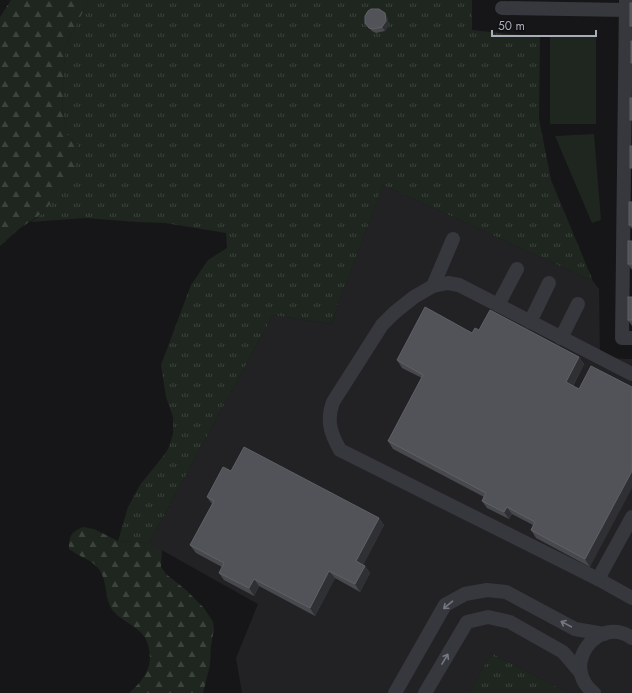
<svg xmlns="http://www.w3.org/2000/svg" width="632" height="693" viewBox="0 0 632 693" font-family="Jost,sans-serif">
<defs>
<pattern id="grass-tufts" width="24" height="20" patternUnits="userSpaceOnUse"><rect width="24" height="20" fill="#1e261f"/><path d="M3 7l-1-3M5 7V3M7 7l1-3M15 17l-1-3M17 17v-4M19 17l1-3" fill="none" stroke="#3c433d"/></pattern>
<pattern id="forest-firs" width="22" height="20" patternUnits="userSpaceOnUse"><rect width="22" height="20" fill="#1e261f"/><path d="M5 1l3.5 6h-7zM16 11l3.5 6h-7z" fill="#3c433d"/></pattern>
</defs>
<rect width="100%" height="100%" fill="#161618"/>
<path fill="#222225" d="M383,185L593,281L599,289L600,358L632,359V693H568L491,653L470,693H242L236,658L258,604L149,543L273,315L331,324Z"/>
<g fill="url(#grass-tufts)">
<path d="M89,0H472V30L540,37L539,119L551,180L593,281L383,185L331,324L273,315L149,543L118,541L128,507L140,485L164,455L168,449L173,434V417L166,397L161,365L191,285L208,260L227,248L226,233L165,223L137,222L85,218L31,222L44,212L78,145L67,135L62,106L65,47Z"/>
<path d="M491,653L568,693H470Z"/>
</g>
<g fill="url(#forest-firs)">
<path d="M11,0H89L65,47L62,106L67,135L78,145V159L67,182L44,212L19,229L0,246V17Z"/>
<path d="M83,527L94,529L118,541L149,543L162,550L161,567L166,574L186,590L204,608L213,622L214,629L211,646L210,665L203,693H129C143,681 153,668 149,649C148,644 146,638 143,635C135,625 122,621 114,612C103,600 109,579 97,567C90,559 78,556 69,549C69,536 71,532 83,527Z"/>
</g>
<g fill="#1e261f">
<rect x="550" y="36" width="46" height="88"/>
<path d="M594,134L601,220L592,223L555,136Z"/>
</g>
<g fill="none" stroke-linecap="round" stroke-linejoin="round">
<g stroke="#37383d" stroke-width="14">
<path d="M626,0L622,338H632"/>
<path d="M502,8L626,10"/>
<path d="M433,286L453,239"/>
<path d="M498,305L517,269"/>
<path d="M530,322L549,283"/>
<path d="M561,338L578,304"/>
<path d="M632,374L459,285L448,283L433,286L414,297L394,313L382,325L333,402C326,421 331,434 340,450L598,579L632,598"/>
<path d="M598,579L632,517"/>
<path d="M395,693L445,605L465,594L487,590L506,592L575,629L604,634"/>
<path d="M425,693L467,622L488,617L510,622L563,652L580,672"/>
<path d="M594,693C559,666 598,614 632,638"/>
</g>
</g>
<g fill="#47494d">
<path d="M385,13L387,17L389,25L385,31L376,33L372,31L365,23Z"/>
<path d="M632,202V229L629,225Z"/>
<path d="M632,241V270L628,264Z"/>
<path d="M632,297V326L628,320Z"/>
<path d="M479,330L579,357L584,364L573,386L590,567L536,538L531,530L533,525L512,514L509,519L487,508L482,501L484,497L393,449L388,441L422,378L402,368L397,360Z"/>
<path d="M231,471L379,518L384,525L363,565L365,566L370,573L360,592L335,578L315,616L259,586L254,596L224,580L219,573L222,567L196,553L190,545L212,504L207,497Z"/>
</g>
<g fill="#2f3033">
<path d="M385,13L387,17L389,25L385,31L382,27Z"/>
<path d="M579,357L584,364L571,389L566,382Z"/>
<path d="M632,471V488L590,567L585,559Z"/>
<path d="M507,507L512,514L509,519L504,512Z"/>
<path d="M379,518L384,525L361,569L356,561Z"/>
<path d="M365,566L370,573L360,592L355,584Z"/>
<path d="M329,571L335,578L315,616L310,608Z"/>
<path d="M254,579L259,586L254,596L249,588Z"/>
</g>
<g fill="#525359" stroke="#5f6168">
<rect x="630" y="3" width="2" height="23"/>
<path d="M371,9H379L385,13L386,21L382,27L373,29L369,28L365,23V16L368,11Z"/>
<rect x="631" y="41" width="1" height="22"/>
<rect x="630" y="98" width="2" height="22"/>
<rect x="630" y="146" width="2" height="22"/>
<rect x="629" y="202" width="3" height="23"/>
<rect x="628" y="241" width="4" height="23"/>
<rect x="628" y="297" width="4" height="23"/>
<path d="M425,307L472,333L475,328L479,330L490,310L579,357L566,382L579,389L591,366L632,387V471L585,559L531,530L535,522L507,507L504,512L482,501L486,493L388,441L423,375L397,360Z"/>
<path d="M244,447L379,518L356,561L365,566L355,584L329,571L310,608L254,579L249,588L219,573L224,563L190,545L214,501L207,497L223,467L231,471Z"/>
</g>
<defs><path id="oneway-shaft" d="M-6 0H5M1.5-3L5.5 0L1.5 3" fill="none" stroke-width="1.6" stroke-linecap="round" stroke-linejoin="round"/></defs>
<g stroke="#757881">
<use href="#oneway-shaft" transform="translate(448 605) rotate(140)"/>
<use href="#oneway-shaft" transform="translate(566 624) rotate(-152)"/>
<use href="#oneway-shaft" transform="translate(445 659) rotate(-59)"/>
</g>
<path d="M492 30v6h104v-6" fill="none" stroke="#a8adb8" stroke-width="2"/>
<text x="498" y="30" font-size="12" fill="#a8adb8" stroke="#111113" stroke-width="3" paint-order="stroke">50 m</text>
</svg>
